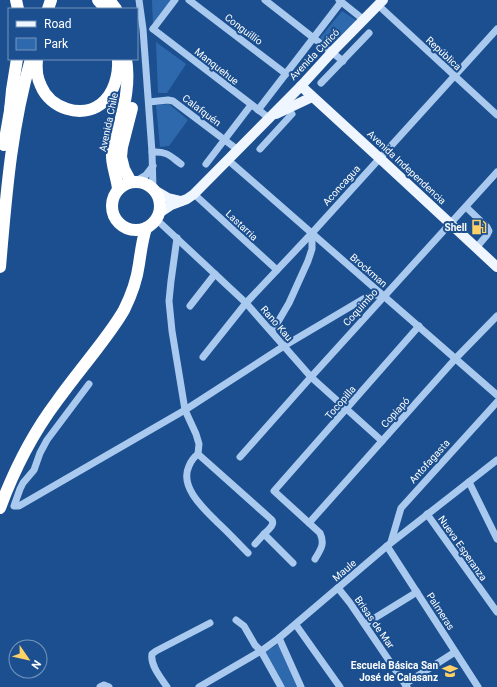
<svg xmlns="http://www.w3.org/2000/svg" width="497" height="687" viewBox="0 0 497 687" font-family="Roboto,sans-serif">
<rect width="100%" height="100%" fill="#1b4f8f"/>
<g fill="#2e69ad">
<path d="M152,0H173L153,26Z"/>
<path d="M342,11L359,22L332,48L320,38Z"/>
<path d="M156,42L186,64L167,93H158Z"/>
<path d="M169,104L188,120L169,146L160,147L156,105Z"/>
<path d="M278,644L297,687H284L265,652Z"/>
</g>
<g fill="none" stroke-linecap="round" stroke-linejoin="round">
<g stroke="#a9c9ee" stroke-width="7">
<path d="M139,0L143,29L152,152L153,189"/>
<path d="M189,0L286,74"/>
<path d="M265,0L343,61"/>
<path d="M339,0L364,20"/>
<path d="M378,5L497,115"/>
<path d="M153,29L269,118"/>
<path d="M153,29L175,0"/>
<path d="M321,83L369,33"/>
<path d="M149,102L168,100L173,101L238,150"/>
<path d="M258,110L341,2"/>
<path d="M260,149L292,114"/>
<path d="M152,152C167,151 170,156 181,164"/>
<path d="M228,160L497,395"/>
<path d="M206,164L251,105"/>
<path d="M136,181L146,175L153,166"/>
<path d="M194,194L277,270"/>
<path d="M466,207L487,227L489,231L487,235L476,248"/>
<path d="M156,219L246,303L311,377L382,441"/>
<path d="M177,238L171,281L169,301L172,331L185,410L196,434L199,444L198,454L272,520C275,525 268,530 264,534L293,563"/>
<path d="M190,306L215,274"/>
<path d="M272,332L289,303L308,261L312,249V233"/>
<path d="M203,357L246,303L312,233L497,29"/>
<path d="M89,384L47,440L40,453L34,470L23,483L20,489L14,506H19L185,410L284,346L365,298L374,295L384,296"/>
<path d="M198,454C194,457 191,461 189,466C179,487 204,509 217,522C228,532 238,543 248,553"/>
<path d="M240,457L311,377L497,172"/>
<path d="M469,482L497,539"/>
<path d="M427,514L497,612"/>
<path d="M309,523L456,358L497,316"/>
<path d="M391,542L401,508L497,402"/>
<path d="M255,544L264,534"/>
<path d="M387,546L478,687"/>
<path d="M315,559C321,549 325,544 320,533L274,491L419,326"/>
<path d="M338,588L350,603L407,687"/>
<path d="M236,620L244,626L255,645L261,651L281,687"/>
<path d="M365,624L417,592"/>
<path d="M296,625L340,687"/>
<path d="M279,638L301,687"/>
<path d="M405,684L455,652"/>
<path d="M100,687L104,685L109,687"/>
<path d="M167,687C161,678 150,665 152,654L156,651L210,623"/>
<path d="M199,687L261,651L279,638L387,546L497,460"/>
</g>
<g stroke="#f0f6ff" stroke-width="10">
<path d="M301,86L386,164L497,267"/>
<path d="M276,114L312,97"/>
<path d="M156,191L168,198L181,201"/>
<path d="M159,213L171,205L187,199L194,194L301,86L332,52L383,0"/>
</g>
<g stroke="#fff" stroke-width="12">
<path d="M16,0L18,9"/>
<path d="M98,0L106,9"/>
<path d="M109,0L116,9"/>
<path d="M48,9L51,0"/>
<path d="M37,59C36,68 37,78 41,86C50,108 81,119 101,104C114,94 119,75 118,59"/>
<path d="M10,111L12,90L17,59"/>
<path d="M4,145L11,105"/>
<circle cx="136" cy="206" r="24"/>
<path d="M131,182L124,169L121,157L122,147L132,108"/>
<path d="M118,189C117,177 111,165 112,153C113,144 116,135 119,126C125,104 130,82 126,59"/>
<path d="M0,267C6,197 11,127 31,59"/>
<path d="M0,508C14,470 33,433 57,401C70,383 83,367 96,350C106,337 116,324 124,310C131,296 137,279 139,264C141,251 142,241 146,228"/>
</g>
</g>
<defs>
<symbol id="fuel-bare" viewBox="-9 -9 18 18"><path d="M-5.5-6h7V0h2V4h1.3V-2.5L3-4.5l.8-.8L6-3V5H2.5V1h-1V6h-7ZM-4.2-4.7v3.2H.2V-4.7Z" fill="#ffd166" stroke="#1b4f8f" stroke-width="2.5" paint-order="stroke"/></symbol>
<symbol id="school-bare" viewBox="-9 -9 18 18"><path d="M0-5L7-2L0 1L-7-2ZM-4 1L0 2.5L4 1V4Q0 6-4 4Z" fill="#ffd166" stroke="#1b4f8f" stroke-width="2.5" paint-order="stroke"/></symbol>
</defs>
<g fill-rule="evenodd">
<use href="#fuel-bare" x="468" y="216" width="22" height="22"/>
<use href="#school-bare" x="439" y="660" width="22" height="22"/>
</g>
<g text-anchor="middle" stroke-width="4" stroke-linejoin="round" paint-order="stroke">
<g font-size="10" fill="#fff" stroke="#1b4f8f">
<text transform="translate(244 29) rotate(37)" y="4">Conguillío</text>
<text transform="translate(444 53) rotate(43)" y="4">República</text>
<text transform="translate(314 54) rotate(-46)" y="4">Avenida Curicó</text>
<text transform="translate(217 66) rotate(38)" y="4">Manquehue</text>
<text transform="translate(202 110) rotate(37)" y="4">Calafquén</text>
<text transform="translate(108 122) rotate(-78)" y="4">Avenida Chile</text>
<text transform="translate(407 167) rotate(43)" y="4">Avenida Independencia</text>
<text transform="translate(341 185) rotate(-48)" y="4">Aconcagua</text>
<text transform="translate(242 225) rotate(43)" y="4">Lastarria</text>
<text transform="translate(369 270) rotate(41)" y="4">Brockman</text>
<text transform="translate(360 307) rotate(-48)" y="4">Coquimbo</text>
<text transform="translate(277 323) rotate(49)" y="4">Rano Kau</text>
<text transform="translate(340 402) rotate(-49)" y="4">Tocopilla</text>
<text transform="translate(395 412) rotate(-48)" y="4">Copiapó</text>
<text transform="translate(429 461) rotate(-48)" y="4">Antofagasta</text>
<text transform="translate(463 548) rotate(55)" y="4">Nueva Esperanza</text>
<text transform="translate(344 570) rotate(-41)" y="4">Maule</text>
<text transform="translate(441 611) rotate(57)" y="4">Palmeras</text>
<text transform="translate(375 622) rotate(55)" y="4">Brisas de Mar</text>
</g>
<g font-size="10" font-weight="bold" fill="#fff" stroke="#1b4f8f" text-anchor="end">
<text x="467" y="231">Shell</text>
<text x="438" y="669">Escuela Básica San<tspan x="438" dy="12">José de Calasanz</tspan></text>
</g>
</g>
<rect x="8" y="8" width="130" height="52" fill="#1b4f8f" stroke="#7695bc"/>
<rect x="16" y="21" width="20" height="6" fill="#f0f6ff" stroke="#7695bc"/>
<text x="44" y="28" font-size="12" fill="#ffffff">Road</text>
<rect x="16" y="38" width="20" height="12" fill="#2e69ad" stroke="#7695bc"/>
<text x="44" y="48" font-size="12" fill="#ffffff">Park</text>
<g transform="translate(28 659) rotate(124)"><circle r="19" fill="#1b4f8f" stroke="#7695bc"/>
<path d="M0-3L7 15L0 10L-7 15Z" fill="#ffd166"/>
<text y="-6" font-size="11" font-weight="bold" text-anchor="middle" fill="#ffffff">N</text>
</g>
</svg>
